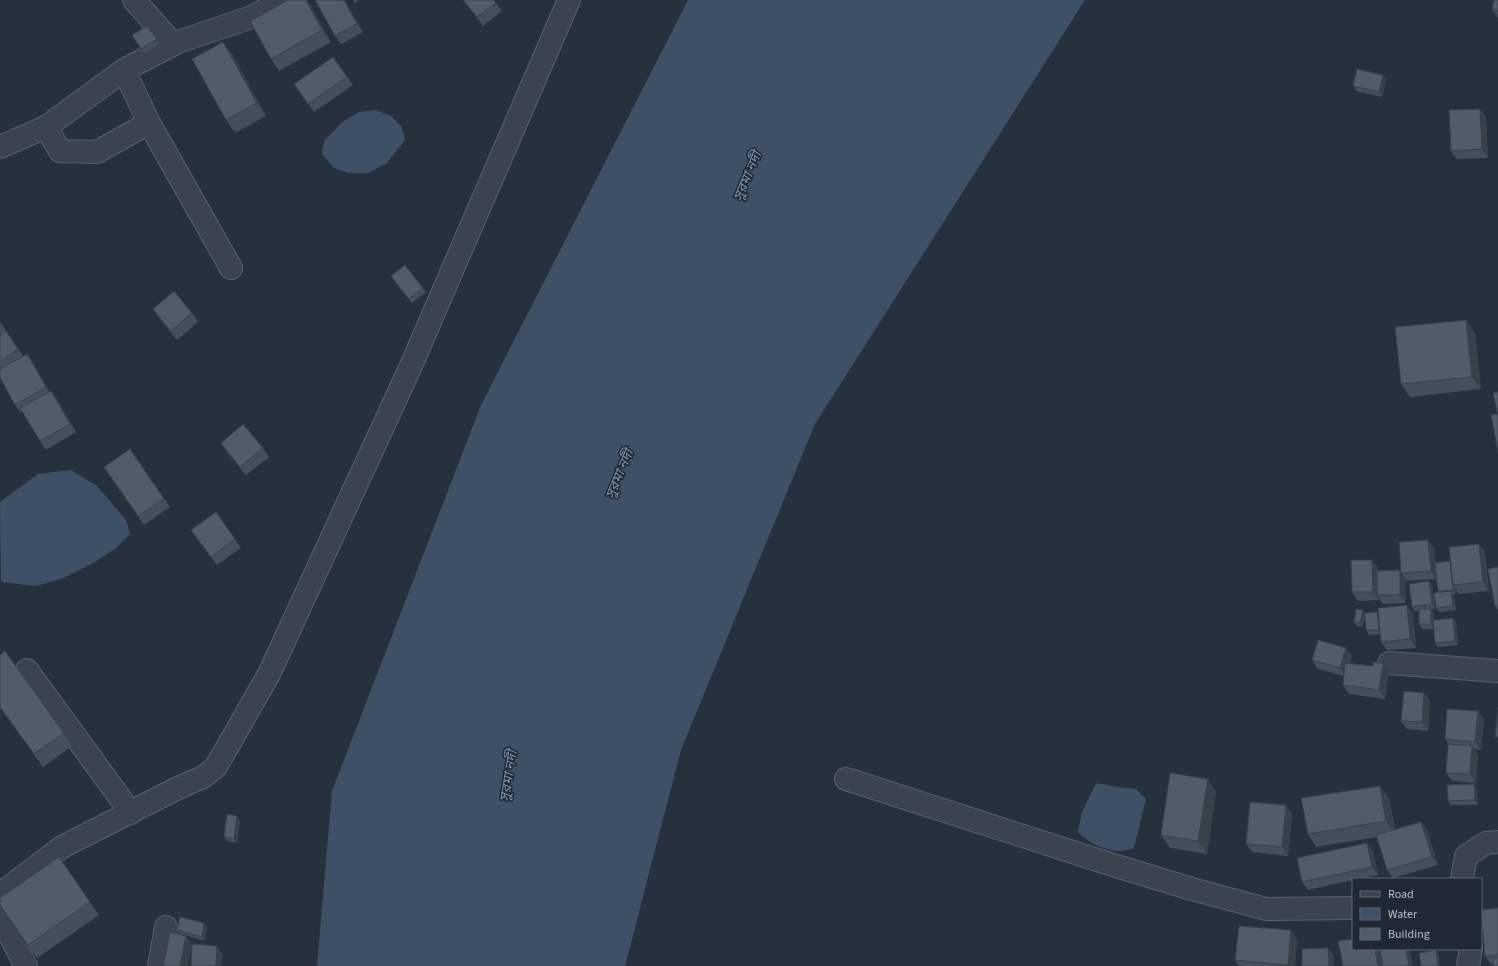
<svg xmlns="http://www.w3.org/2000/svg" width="1498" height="966" viewBox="0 0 1498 966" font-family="'Source Sans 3','Noto Sans Bengali',sans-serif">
<rect width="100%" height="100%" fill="#27313d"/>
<g fill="#3e5065">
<path d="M688,0H1085L815,424L681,750L625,966H317L332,791L481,405Z"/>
<path d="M375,110L391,116L402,127L405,140L387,163L368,173H349L334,168L322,154L324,141L342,122L359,112Z"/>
<path d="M71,470L97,486L126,520L130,534L115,549L93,563L61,579L36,586L1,582L0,502L38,474Z"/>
<path d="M1096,783L1118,787L1136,789L1146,799L1134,848C1130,849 1125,851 1121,851C1106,851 1088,843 1078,832L1082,812Z"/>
</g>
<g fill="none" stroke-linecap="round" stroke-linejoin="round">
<defs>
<g id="minor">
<path d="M134,0L173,44"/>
<path d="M149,123L231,268"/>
<path d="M46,127L124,70"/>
<path d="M0,147L46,127L60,151L97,152L149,123L124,70L178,42L252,17L284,0"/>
<path d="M1389,663L1498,671"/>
<path d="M27,670L131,813"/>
<path d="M846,779L1113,865L1192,889L1266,909L1353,908"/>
<path d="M1462,879L1466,856L1486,843L1498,842"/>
<path d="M0,894L62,847L176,789L203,777L215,768L224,753L269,674L410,368L569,0"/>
<path d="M0,917L26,966"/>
<path d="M159,966L166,927"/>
<path d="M1468,966L1471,949"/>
</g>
</defs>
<use href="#minor" stroke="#59616b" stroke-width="24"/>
<use href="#minor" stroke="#3b434e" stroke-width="22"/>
</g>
<g fill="#454f59">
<path d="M288,0H307L310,5L331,42L279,71L271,59Z"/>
<path d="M345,0L363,32L341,44L335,36Z"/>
<path d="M353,0H359L355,3Z"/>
<path d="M463,0H494L502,11L483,26Z"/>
<path d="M1498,0V18L1492,9Z"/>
<path d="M147,26L160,44L144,53L132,35Z"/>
<path d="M223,42L232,54L266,116L235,133L226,120Z"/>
<path d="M333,57L353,85L314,112L294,84Z"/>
<path d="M1386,79L1382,97L1356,91L1353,86Z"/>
<path d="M1486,117L1488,158L1457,159L1451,151Z"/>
<path d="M394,281L423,288L426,292L412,303Z"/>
<path d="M153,309L192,313L198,322L177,340L159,318Z"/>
<path d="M1466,320L1475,333L1481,389L1410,397L1401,384Z"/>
<path d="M0,322L23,356L33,362L49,392L51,391L57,399L76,432L46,450L40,441L23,412L21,413L15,405L0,378Z"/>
<path d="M221,443L263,448L269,457L246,475L226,451Z"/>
<path d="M130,449L170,507L144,525L104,467Z"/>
<path d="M216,512L241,548L217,565L191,530Z"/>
<path d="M1428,540L1434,548L1435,562L1450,561L1485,552L1489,591L1459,594L1455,588L1456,594H1453L1454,595L1456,610L1439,612L1436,608L1439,593L1438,591L1436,579L1407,581L1406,579V603L1383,604L1379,598V600L1358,601L1352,592L1378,568V571L1400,570L1401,573Z"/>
<path d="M1498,567V610L1495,606Z"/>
<path d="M1429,581L1432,585L1435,609H1431L1434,613V620L1456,622L1458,645L1438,647L1435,643L1434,629H1422L1419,624V611H1415L1412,607Z"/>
<path d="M1363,610L1365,613L1377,612L1379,614H1413L1416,648L1387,650L1381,642L1380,634L1369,635L1366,630L1365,617L1363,627L1357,626L1354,622Z"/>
<path d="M1346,648L1352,656L1350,664L1373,666L1383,663L1389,671L1385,699L1349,694L1343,685L1344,676L1318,669L1312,660Z"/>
<path d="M5,651L72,746L43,767L0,707L1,655Z"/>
<path d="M1430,701L1428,731L1407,729L1401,721Z"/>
<path d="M1478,711L1484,720L1481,750L1474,749L1478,755L1476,783L1452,781L1446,773L1449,745L1445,739Z"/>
<path d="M1477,788L1478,805H1451L1448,801Z"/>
<path d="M1216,792L1207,854L1170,848L1161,835Z"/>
<path d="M1389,798L1395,829L1421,822L1427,830L1438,865L1393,878L1387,870L1377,837L1316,847L1308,834Z"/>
<path d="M1286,805L1292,814L1288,856L1252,852L1246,844Z"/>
<path d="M240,820L237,843L227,841L224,837Z"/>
<path d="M1367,843L1373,851L1378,875L1360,879H1353V880L1308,890L1302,882Z"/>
<path d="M59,857L99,915L37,958L0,905Z"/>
<path d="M1498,908V966L1491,964L1485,956Z"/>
<path d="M207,927L205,941L180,934L177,930Z"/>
<path d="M1297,939L1295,966H1239L1235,960Z"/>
</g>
<g fill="#384049">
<path d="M306,0H307L310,5L331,42L322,30Z"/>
<path d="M344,0H345L363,32L357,24Z"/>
<path d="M223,42L232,54L266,116L257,103Z"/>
<path d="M1383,75L1386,79L1382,97L1379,92Z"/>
<path d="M1480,109L1486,117L1488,158L1482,149Z"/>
<path d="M1466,320L1475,333L1481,389L1472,377Z"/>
<path d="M27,354L33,362L52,396L46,387Z"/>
<path d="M51,391L57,399L76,432L70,424Z"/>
<path d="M1428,540L1434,548L1436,579L1431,571Z"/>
<path d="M1479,544L1485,552L1489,591L1483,582Z"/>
<path d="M1372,560L1378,568L1379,595H1377L1379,598V600L1373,592Z"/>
<path d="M1450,561L1453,565V585L1455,588L1456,594L1453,590Z"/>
<path d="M1400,570L1406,579V603L1400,595Z"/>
<path d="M1429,581L1432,585L1435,609L1432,604Z"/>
<path d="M1451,591L1454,595L1456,610L1453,606Z"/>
<path d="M1407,605L1413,614L1416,648L1410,639Z"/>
<path d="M1431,609L1434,613V629L1431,624Z"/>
<path d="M1363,610L1366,614L1363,627L1360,623Z"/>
<path d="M1377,612L1380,617L1382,634L1379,630Z"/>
<path d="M1453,618L1456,622L1458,645L1455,641Z"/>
<path d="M1346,648L1352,656L1346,677L1340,668Z"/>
<path d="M1383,663L1389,671L1385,699L1379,690Z"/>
<path d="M1424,693L1430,701L1428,731L1422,722Z"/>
<path d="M1478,711L1484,720L1481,750L1475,742Z"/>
<path d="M1472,746L1478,755L1476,783L1470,774Z"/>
<path d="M1208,779L1216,792L1207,854L1198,841Z"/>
<path d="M1474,784L1477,788L1478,805L1475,800Z"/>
<path d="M1380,786L1389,798L1395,834L1386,821Z"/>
<path d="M1286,805L1292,814L1288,856L1282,847Z"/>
<path d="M237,816L240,820L237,843L234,839Z"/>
<path d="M1421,822L1427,830L1438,865L1432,857Z"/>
<path d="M1367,843L1373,851L1378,875L1372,867Z"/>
<path d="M204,923L207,927L205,941L202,937Z"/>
<path d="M1291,930L1297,939L1295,966H1289L1288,965Z"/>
<path d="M186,936L192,945L188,966H180Z"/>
<path d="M217,946L223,954L222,966H216Z"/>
<path d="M1328,948L1334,956V966H1329Z"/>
<path d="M1375,949H1380L1383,966H1378Z"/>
<path d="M1406,949H1410L1413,966H1409Z"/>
<path d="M1436,950L1439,955L1440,966H1438Z"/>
</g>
<g fill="#505c68" stroke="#384049">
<path d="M288,0H306L322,30L271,59L250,21Z"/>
<path d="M315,0H344L357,24L335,36Z"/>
<path d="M463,0H494L496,3L477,17Z"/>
<path d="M1494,0H1498V11L1492,9Z"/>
<path d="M147,26L157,39L141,49L132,35Z"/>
<path d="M223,42L257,103L226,120L192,59Z"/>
<path d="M333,57L347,77L308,104L294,84Z"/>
<path d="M1357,69L1383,75L1379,92L1353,86Z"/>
<path d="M1480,109L1482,149L1451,151L1449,110Z"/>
<path d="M405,265L423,288L409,299L391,276Z"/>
<path d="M174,291L192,313L171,331L153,309Z"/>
<path d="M1466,320L1472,377L1401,384L1395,327Z"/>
<path d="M6,331L18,349L0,362V335Z"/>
<path d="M27,354L46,387L15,405L0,378V369Z"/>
<path d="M51,391L70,424L40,441L20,408Z"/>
<path d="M1498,392V412H1497L1493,393Z"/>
<path d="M1498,414V453L1491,415Z"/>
<path d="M243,424L263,448L240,467L221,443Z"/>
<path d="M130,449L164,499L138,516L104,467Z"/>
<path d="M216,512L235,539L211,557L191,530Z"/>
<path d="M1428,540L1431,571L1401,573L1399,542Z"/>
<path d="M1479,544L1483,582L1453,585L1449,547Z"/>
<path d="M1351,560H1372L1373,592H1352Z"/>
<path d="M1450,561L1453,590L1438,591L1435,563Z"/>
<path d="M1498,567V606H1495L1488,569Z"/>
<path d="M1400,570V595H1377V571Z"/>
<path d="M1429,581L1432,604L1412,607L1409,584Z"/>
<path d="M1451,591L1453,606L1436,608L1434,593Z"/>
<path d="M1407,605L1410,639L1381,642L1378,608Z"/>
<path d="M1356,609L1363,610L1360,623L1354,622Z"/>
<rect x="1419" y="609" width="12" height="15"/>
<path d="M1377,612L1379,630H1366L1365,613Z"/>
<path d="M1453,618L1455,641L1435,643L1433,620Z"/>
<path d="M1318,640L1346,648L1340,668L1312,660Z"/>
<path d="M5,651L64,733L34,754L0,707V655Z"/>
<path d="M1373,662L1383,663L1379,690L1343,685L1345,663L1373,666Z"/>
<path d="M1404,691L1424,693L1422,722L1401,721Z"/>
<path d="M1498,707V737H1495Z"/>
<path d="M1447,709L1478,711L1475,742L1445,739Z"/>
<path d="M1448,744L1472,746L1470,774L1446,773Z"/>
<path d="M1170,773L1208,779L1198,841L1161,835Z"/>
<path d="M1474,784L1475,800L1448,801L1447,785Z"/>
<path d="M1380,786L1386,821L1308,834L1301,798Z"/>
<path d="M1250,802L1286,805L1282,847L1246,844Z"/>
<path d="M227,814L237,816L234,839L224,837Z"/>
<path d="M1421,822L1432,857L1387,870L1376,835Z"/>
<path d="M1367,843L1372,867L1302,882L1297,858Z"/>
<path d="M59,857L90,902L28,945L0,905V898Z"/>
<path d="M1498,908V955L1485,956L1481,910Z"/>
<path d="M180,917L204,923L202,937L177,930Z"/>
<path d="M1239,926L1291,930L1288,965L1235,960Z"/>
<path d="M170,932L186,936L180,966H163Z"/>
<path d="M1353,939V949H1375L1378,966H1343L1338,941Z"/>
<path d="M192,944L217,946L216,966H191Z"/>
<path d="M1328,948L1329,966H1302V949Z"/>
<path d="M1380,949H1406L1409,966H1383Z"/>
<path d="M1436,950L1438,966H1421L1419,953Z"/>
<rect x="1493" y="958" width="5" height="8"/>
</g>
<g text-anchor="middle" stroke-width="3" stroke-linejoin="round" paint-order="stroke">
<g font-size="14" font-style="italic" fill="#7a90a9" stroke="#202833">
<text transform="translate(747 176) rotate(-67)" y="5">সুরমা নদী</text>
<text transform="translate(619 474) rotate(-67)" y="5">সুরমা নদী</text>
<text transform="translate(508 776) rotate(-81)" y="5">সুরমা নদী</text>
</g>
</g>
<rect x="1352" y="878" width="130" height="72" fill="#202833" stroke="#5c646f"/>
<rect x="1360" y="891" width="20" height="6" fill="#3b434e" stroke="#5c646f"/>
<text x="1388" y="898" font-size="12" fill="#b7bec8">Road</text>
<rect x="1360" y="908" width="20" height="12" fill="#3e5065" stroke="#5c646f"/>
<text x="1388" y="918" font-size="12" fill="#b7bec8">Water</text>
<rect x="1360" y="928" width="20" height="12" fill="#505c68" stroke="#5c646f"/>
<text x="1388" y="938" font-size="12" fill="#b7bec8">Building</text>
</svg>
